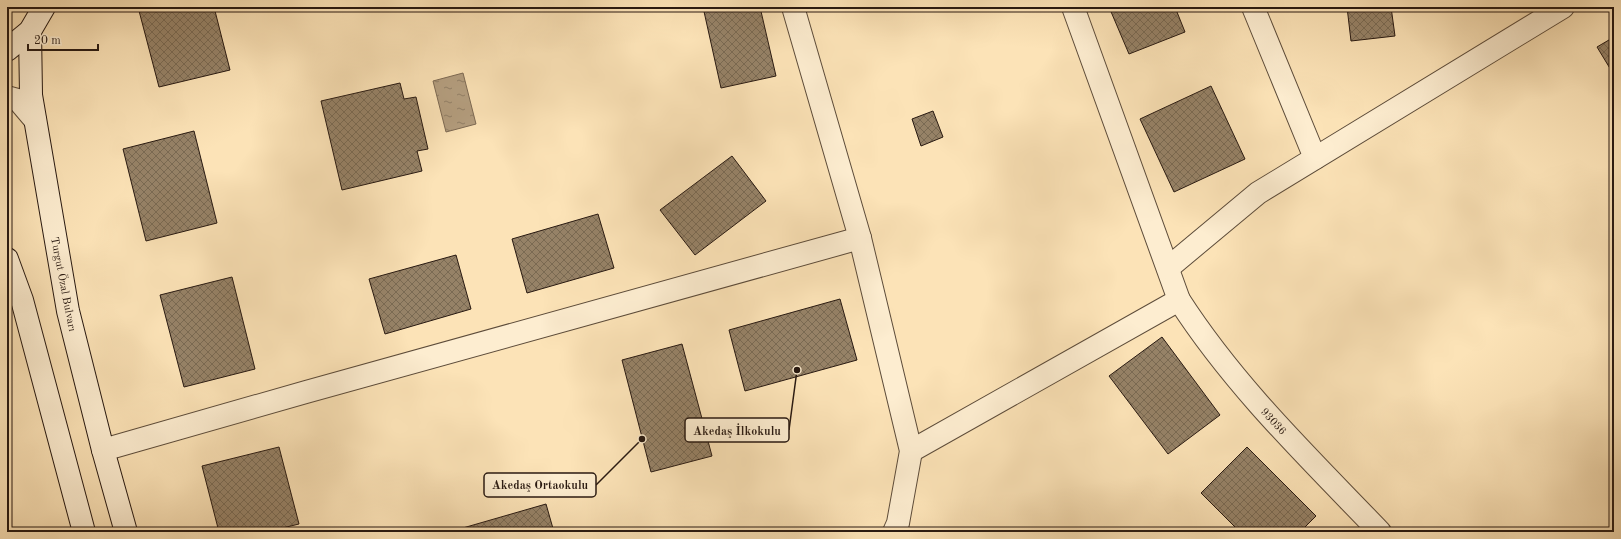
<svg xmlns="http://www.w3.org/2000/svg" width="1621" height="539" viewBox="0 0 1621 539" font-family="'Old Standard TT',serif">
<defs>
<pattern id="water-ripples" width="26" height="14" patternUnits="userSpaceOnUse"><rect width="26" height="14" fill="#b49e7f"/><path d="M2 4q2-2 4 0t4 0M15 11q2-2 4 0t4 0" fill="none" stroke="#928067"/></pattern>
<pattern id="building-cross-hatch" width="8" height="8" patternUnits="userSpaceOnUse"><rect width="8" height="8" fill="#968267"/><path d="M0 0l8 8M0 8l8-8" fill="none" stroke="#7a6a53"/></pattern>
</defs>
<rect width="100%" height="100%" fill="#fce3b7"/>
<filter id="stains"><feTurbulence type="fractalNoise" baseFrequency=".005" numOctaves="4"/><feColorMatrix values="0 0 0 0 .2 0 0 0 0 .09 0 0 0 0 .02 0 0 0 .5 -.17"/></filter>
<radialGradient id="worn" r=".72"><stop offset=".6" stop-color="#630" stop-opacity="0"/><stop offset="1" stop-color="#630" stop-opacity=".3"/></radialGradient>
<path fill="url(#water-ripples)" stroke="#7c6953" d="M463,73L476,124L446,132L433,81Z"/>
<g fill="url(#building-cross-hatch)" stroke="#281911">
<path d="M138,7H214L230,70L159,87Z"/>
<path d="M703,7H760L776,76L721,88Z"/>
<path d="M1109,7H1175L1185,32L1129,54Z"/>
<path d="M1347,7H1391L1395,36L1351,41Z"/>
<path d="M1614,37V75L1597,47Z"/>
<path d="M400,83L404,99L416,97L428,149L417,151L422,171L342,190L321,101Z"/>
<path d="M1211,86L1245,159L1174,192L1140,119Z"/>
<path d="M933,111L943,137L921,146L912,119Z"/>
<path d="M194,131L217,223L146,241L123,149Z"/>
<path d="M732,156L766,201L695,255L660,210Z"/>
<path d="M598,214L614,268L527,293L512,239Z"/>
<path d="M456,255L471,309L385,334L369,279Z"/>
<path d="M232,277L255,369L184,387L160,295Z"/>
<path d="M840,299L857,360L745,391L729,330Z"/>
<path d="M1162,337L1220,415L1168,454L1109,376Z"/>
<path d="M682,344L712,456L651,472L622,360Z"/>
<path d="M279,447L299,524L266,532H219L202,466Z"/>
<path d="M1247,447L1316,516L1300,532H1240L1201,493Z"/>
<path d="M546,504L554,532H449Z"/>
</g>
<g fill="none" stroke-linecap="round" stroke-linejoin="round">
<defs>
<g id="minor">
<path d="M793,7L860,238L911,451L898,523L894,532"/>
<path d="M1073,7L1179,300C1235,387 1309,458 1380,532"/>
<path d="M1253,7L1315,158"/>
<path d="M1168,268L1258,193L1563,7"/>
<path d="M103,450L306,392L860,238"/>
<path d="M911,451L1179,300"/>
</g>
<path id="tertiary" d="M7,97L18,100L35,120"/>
<g id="secondary">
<path d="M30,31L31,95L68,311L103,450L126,532"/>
<path d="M7,50L30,31L44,7"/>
<path d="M7,259L22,300L84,532"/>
</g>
</defs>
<use href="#minor" stroke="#5d4c3a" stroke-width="24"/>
<use href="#tertiary" stroke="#5d4c3a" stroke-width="24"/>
<use href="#secondary" stroke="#281911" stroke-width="24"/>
<use href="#minor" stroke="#fdedd0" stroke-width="22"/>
<use href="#tertiary" stroke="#fdedd0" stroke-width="22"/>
<use href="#secondary" stroke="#fdedd0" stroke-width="22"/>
</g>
<g text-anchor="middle" stroke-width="3" stroke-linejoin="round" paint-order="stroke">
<g font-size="11" fill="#281911" stroke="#fdedd0">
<text transform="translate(64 284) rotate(79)" y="4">Turgut Özal Bulvarı</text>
<text transform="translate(1274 421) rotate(47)" y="4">93036</text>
</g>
</g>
<path fill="none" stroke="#281911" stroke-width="1.5" d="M797 370L789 430M642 439L596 485"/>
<g fill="#281911" stroke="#fdedd0" stroke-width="1.5">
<circle cx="797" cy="370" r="4"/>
<circle cx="642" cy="439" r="4"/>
</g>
<g fill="#fdedd0" stroke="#281911" stroke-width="1.5">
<rect x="685" y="418" width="104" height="24" rx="4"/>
<rect x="484" y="473" width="112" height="24" rx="4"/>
</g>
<g font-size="12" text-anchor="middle" font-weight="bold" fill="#281911">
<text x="737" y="435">Akedaş İlkokulu</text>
<text x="540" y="489">Akedaş Ortaokulu</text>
</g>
<rect width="1621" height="539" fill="none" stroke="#fce3b7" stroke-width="24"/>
<rect x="8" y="8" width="1605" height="523" fill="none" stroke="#281911" stroke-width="2"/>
<rect x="12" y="12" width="1597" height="515" fill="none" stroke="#281911"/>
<path d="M28 44v6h70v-6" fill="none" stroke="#281911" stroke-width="2"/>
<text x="34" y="44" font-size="12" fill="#281911" stroke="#fdedd0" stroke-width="3" paint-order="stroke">20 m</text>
<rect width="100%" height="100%" filter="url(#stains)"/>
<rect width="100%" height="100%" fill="url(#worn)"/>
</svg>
